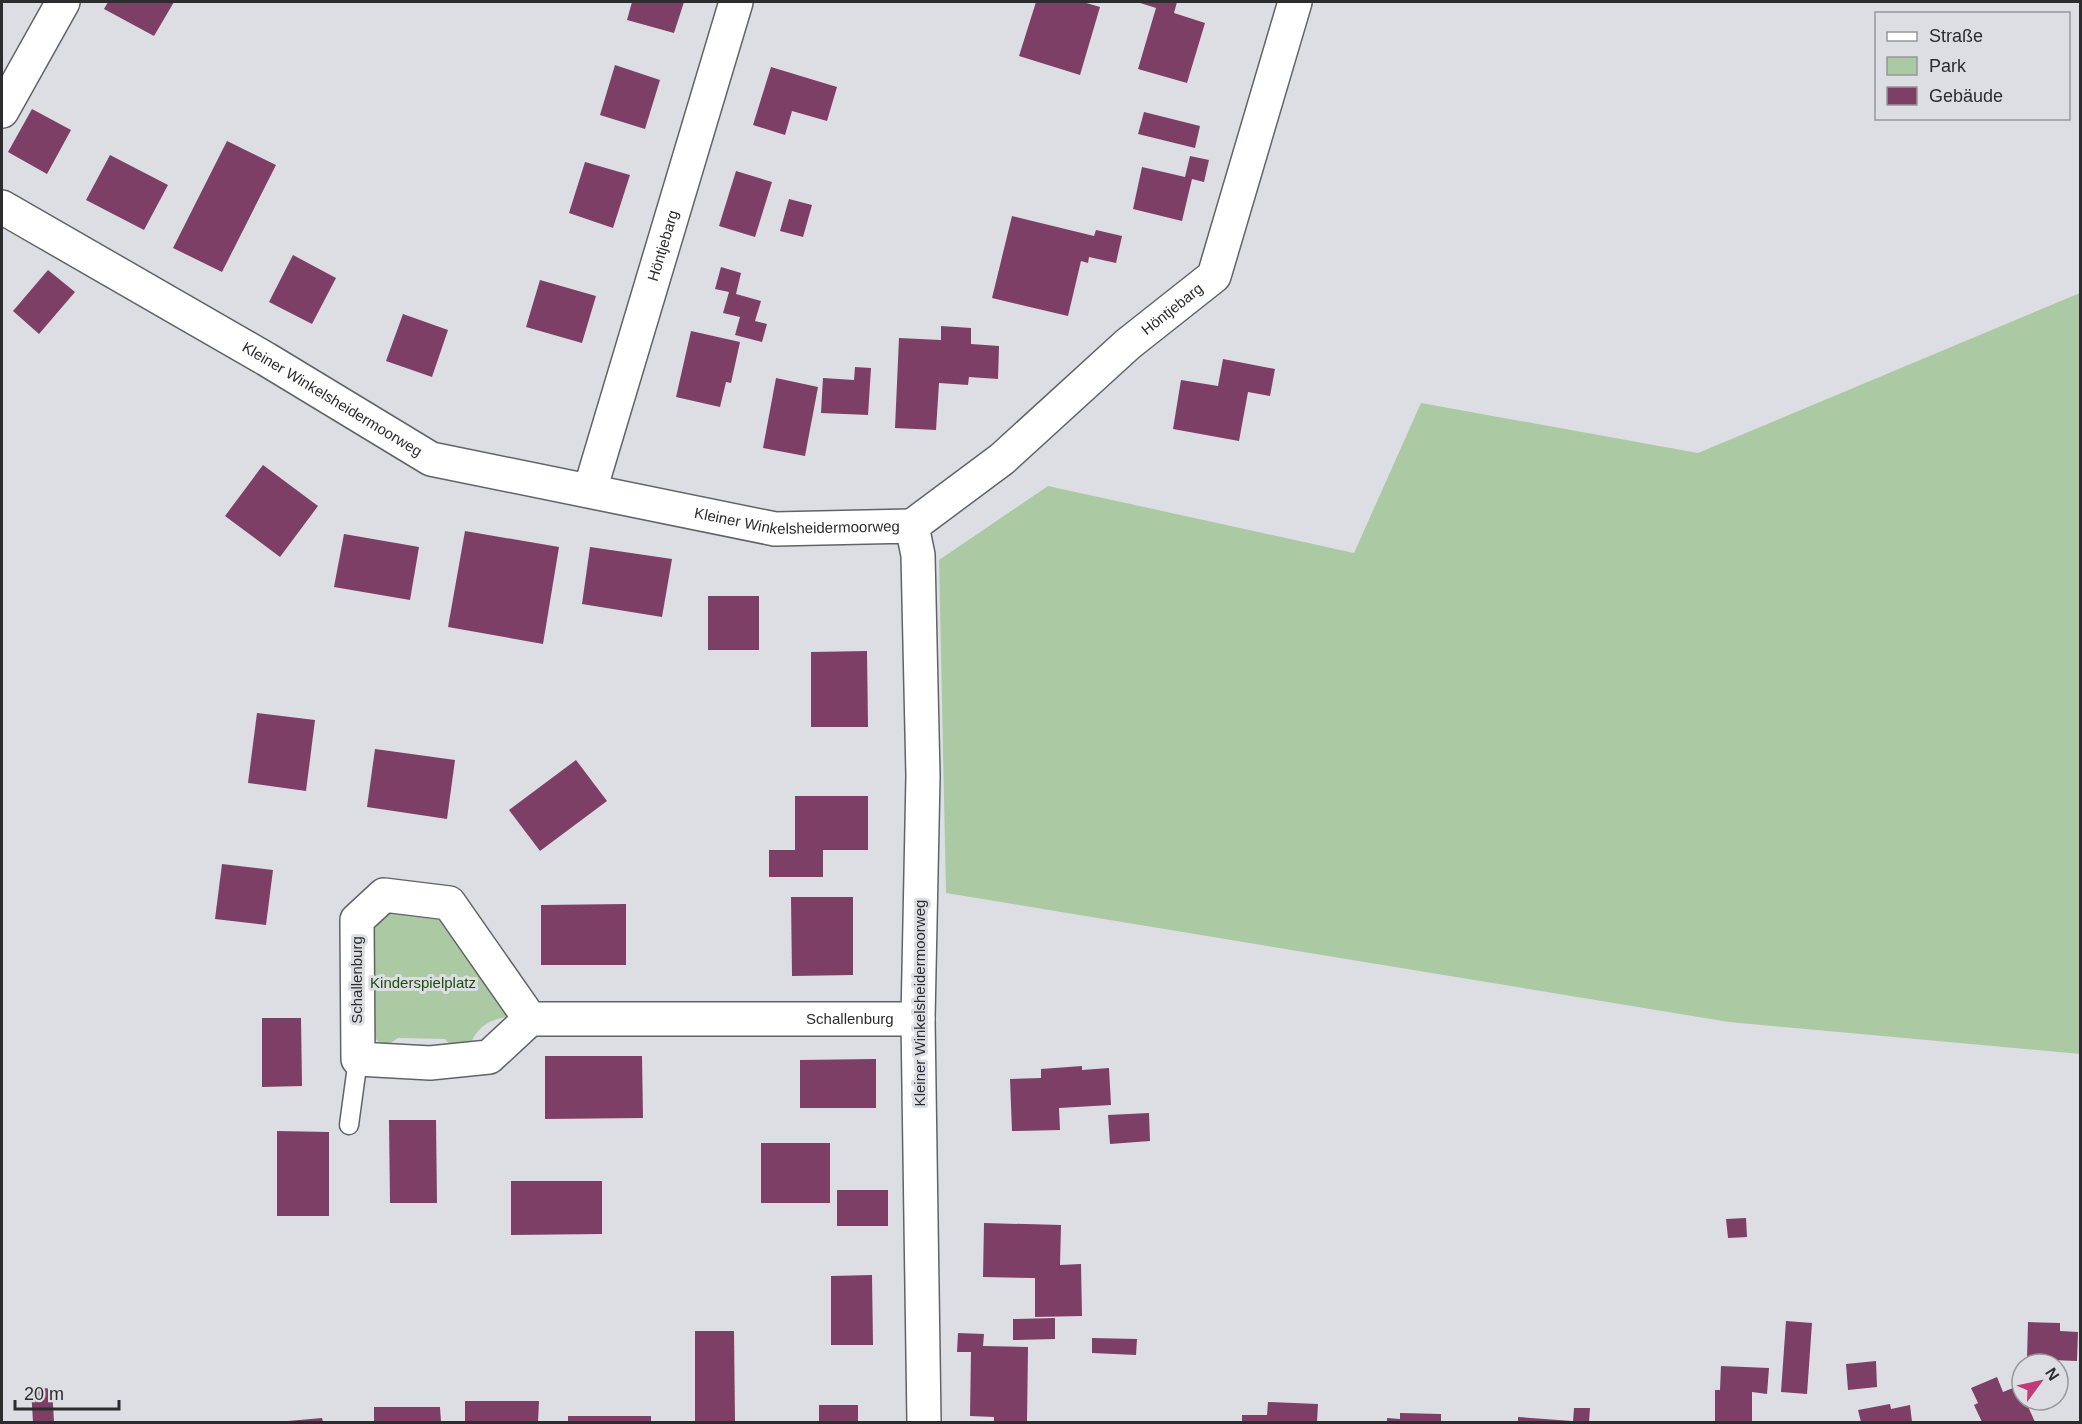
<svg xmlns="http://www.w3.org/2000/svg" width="2082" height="1424" viewBox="0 0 2082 1424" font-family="Helvetica,sans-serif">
<rect width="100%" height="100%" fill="#dddee4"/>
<g fill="#abcaa4">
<path d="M2080,293V1054L1729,1022L946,893L939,560L1048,486L1354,553L1421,403L1698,453Z"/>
<path d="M382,911H426L442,919L512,1017C491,1018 478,1026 470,1045L454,1049L445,1039L398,1038L385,1047L371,1035L369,929Z"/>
</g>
<g fill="#7d3f66">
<path d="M108,2H174L154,36L104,9Z"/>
<path d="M632,2H684L674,33L627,20Z"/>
<path d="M1036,2H1083L1100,7L1080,75L1019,56Z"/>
<path d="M1137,2H1177L1174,13L1205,23L1187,83L1138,69L1156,8Z"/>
<path d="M615,65L660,80L645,129L600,115Z"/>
<path d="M771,67L837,87L827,121L792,111L785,135L753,125Z"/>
<path d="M32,109L71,130L47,174L8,152Z"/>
<path d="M1144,112L1200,126L1195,148L1138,134Z"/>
<path d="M227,141L276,165L222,272L173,248Z"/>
<path d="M110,155L168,185L144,230L86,200Z"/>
<path d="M1190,156L1209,160L1204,182L1192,179L1182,221L1133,209L1142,167L1185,177Z"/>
<path d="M585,162L630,175L613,228L569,213Z"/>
<path d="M736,171L772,182L755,237L719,226Z"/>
<path d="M789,199L812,205L803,237L780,231Z"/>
<path d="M1012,216L1094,236L1096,230L1122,236L1116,263L1089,257L1088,263L1081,261L1068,316L992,298Z"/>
<path d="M293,255L336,278L312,324L269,302Z"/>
<path d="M721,267L741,273L736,294L761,301L755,321L767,324L762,342L735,335L740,317L723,313L729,292L715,289Z"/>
<path d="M48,270L75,292L39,334L13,311Z"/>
<path d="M540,280L596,296L582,343L526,327Z"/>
<path d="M403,314L448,330L432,377L386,361Z"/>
<path d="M941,326L971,328V344L999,346L998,379L969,377L968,385L939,383L936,430L895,428L899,338L941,340Z"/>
<path d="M691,331L740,342L731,383L726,382L720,407L676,397Z"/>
<path d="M1223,359L1275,369L1270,396L1248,392L1239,441L1173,429L1181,380L1218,386Z"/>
<path d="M855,367L871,368L868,415L821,413L823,378L854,380Z"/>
<path d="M776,378L818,387L805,456L763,448Z"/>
<path d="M263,465L318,506L280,557L225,516Z"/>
<path d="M465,531L559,547L543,644L448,627Z"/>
<path d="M344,534L419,547L410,600L334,587Z"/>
<path d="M590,547L672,559L662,617L582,604Z"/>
<rect x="708" y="596" width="51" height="54"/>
<path d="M867,651L868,727H811V652Z"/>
<path d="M257,713L315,720L306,791L248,783Z"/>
<path d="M375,749L455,760L447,819L367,807Z"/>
<path d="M576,760L607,801L540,851L509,810Z"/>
<path d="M795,796H868V850H823V877H769V850H795Z"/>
<path d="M222,864L273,870L266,925L215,919Z"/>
<path d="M791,897H853V975L792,976Z"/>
<path d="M626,904V965H541V905Z"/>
<path d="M262,1018H301L302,1086L262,1087Z"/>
<path d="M545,1056H642L643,1118L545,1119Z"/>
<path d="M876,1059V1108H800V1060Z"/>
<path d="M1082,1066V1070L1109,1068L1111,1105L1059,1108L1060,1130L1012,1131L1010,1079L1041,1078V1069Z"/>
<path d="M1149,1113L1150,1141L1110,1144L1108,1115Z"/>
<path d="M389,1120H436L437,1203H390Z"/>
<path d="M277,1131L329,1132V1216H277Z"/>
<rect x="761" y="1143" width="69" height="60"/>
<path d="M511,1181H602V1234L511,1235Z"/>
<rect x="837" y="1190" width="51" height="36"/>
<path d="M1746,1218L1747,1237L1728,1238L1726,1219Z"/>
<path d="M984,1223L1061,1225L1060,1265L1081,1264L1082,1316L1035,1317V1278L983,1277Z"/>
<path d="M872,1275L873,1345H831V1276Z"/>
<path d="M1055,1318V1339L1013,1340V1319Z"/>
<path d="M1786,1321L1812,1323L1807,1394L1781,1392Z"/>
<path d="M2028,1322L2060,1323V1331L2078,1332L2077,1361L2027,1359Z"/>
<path d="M695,1331H734L735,1422H695Z"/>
<path d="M958,1333L984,1334L983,1346L1028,1347L1027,1422H994V1417L970,1416L971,1352H957Z"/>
<path d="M1092,1338L1137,1339L1136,1355L1092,1353Z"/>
<path d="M1876,1361L1877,1387L1848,1390L1846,1364Z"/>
<path d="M1721,1366L1769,1368L1767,1394L1752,1392V1422H1715V1390H1720Z"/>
<path d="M1997,1377L2003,1392L2018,1386L2022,1394V1400H2025L2035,1422H1982L1974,1405L1978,1403L1971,1388Z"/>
<path d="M52,1388L54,1422H33L31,1389Z"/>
<path d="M465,1401H539L538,1422H465Z"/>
<path d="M1268,1402L1318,1404L1317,1422H1242V1415H1267Z"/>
<path d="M1890,1404L1891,1409L1910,1405L1912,1422H1861L1858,1410Z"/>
<rect x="819" y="1405" width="39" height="17"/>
<path d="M374,1407H440L441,1422H374Z"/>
<path d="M1574,1408H1590L1589,1422H1573Z"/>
<path d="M1400,1413L1441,1414V1422H1387V1418L1400,1419Z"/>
<rect x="568" y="1416" width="83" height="6"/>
<path d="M1518,1417L1572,1421V1422H1518Z"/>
<path d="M322,1418L323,1422H288V1421Z"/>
</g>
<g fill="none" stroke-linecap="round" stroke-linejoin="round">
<defs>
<path id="lane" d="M349,1125L358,1059"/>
<g id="street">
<path d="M2,111L63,2"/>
<path id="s1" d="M2,207L266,359L431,459L775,529L912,526L918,555L923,776L918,1019L924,1422"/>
<path id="s2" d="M590,490L736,2"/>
<path id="s3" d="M912,526L1002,459L1128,344L1214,276L1295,2"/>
<path id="s4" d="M530,1019L489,1057L430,1063L358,1059L357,920L384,895L449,903L530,1019H918"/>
</g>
</defs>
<use href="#lane" stroke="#626368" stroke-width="21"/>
<use href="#street" stroke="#626368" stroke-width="36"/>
<use href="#lane" stroke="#fff" stroke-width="18"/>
<use href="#street" stroke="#fff" stroke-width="33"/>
</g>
<g text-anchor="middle" stroke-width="6" stroke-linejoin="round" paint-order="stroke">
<g font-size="15" fill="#2c2c2e" stroke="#dddee4">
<text dy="5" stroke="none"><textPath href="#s2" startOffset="255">Höntjebarg</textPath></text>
<text dy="5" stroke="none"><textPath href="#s3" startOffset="339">Höntjebarg</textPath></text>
<text dy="5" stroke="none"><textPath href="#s1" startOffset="382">Kleiner Winkelsheidermoorweg</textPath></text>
<text dy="5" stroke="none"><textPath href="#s1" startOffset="870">Kleiner Winkelsheidermoorweg</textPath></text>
<text transform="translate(357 980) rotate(-90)" y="5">Schallenburg</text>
<text transform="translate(920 1003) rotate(-90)" y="5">Kleiner Winkelsheidermoorweg</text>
<text dy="5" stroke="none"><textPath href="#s4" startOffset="890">Schallenburg</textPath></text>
</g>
<g font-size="15" fill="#1e4d10" stroke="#dddee4">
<text x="423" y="988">Kinderspielplatz</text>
</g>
</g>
<rect width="2082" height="1424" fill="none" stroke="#2c2c2e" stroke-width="6"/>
<rect x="1875" y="12" width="195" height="108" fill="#dddee4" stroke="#96979b" stroke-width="1.5"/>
<rect x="1887" y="32" width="30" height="9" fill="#ffffff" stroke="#96979b" stroke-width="1.5"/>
<text x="1929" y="42" font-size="18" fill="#2c2c2e">Straße</text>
<rect x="1887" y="57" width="30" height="18" fill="#abcaa4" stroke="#96979b" stroke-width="1.5"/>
<text x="1929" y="72" font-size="18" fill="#2c2c2e">Park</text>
<rect x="1887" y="87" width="30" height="18" fill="#7d3f66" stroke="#96979b" stroke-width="1.5"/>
<text x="1929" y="102" font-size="18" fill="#2c2c2e">Gebäude</text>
<g transform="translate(2040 1382) rotate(57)"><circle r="28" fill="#dddee4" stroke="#96979b" stroke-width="1.5"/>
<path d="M0-4.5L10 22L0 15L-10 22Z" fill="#c23b79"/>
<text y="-9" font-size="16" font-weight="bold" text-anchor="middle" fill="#2c2c2e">N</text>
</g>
<path d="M15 1400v9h104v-9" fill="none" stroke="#2c2c2e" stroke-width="3"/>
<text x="24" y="1400" font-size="18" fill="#2c2c2e" stroke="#dddee4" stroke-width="4.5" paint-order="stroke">20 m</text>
</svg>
